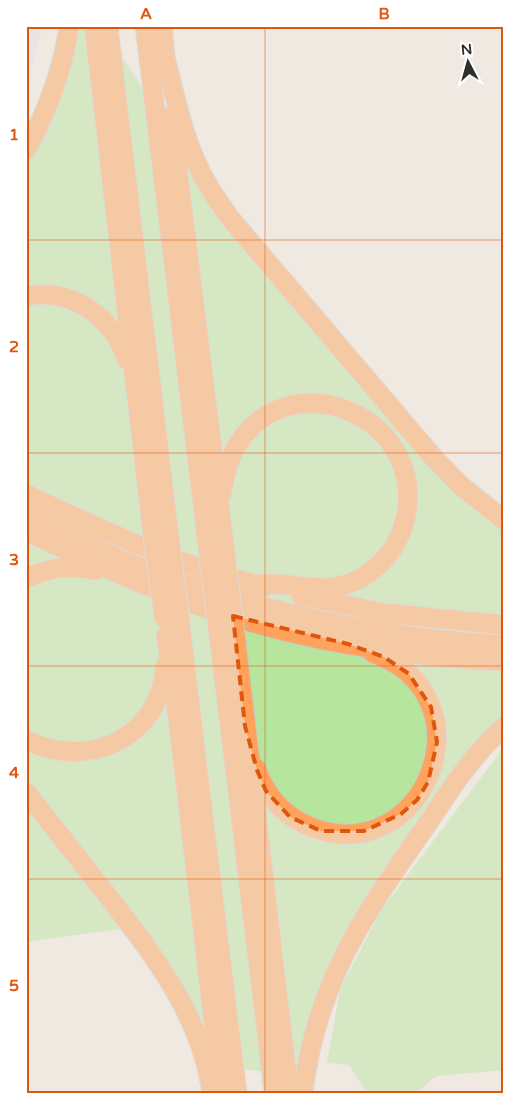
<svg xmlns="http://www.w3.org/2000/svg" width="530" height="1119" viewBox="0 0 530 1119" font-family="'Varela Round',sans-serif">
<rect width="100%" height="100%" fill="#efe9e1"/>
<path fill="#e3e1e8" d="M26,26H43L26,88Z"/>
<g fill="#b6e59e">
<path d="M74,26H101L182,146L218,215L504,528V721L362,909L298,1078L212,1063L146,935L26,778V163L59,92Z"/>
<path d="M504,747V1070L436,1076L416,1093H367L349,1065L327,1063L340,990L380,912Z"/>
<path d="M26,799L126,928L26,942Z"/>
</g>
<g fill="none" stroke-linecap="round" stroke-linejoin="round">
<defs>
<g id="motorway">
<path d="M94,26L151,520"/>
<path d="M108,26L168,527"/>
<path d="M145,26L207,540"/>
<path d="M162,26L167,74"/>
<path d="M166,61C177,103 185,147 208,185C214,196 222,206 229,217L433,457L460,485L504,520"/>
<path d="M171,116L224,544"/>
<path d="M26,150C47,112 63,69 69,26"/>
<path d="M26,296C73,288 113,317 127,360"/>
<path d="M26,494C103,531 181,566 264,587"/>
<path d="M221,495C224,481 226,467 232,455C282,351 440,418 402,530C393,555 372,576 347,584C315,595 285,579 254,585"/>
<path d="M26,514C61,531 96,549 132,564C252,611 375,637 504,645"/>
<path d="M26,531C82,558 138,584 196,605C294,639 400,657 504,661"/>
<path d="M26,578C49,568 70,564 95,570"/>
<path d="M301,596L384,613L504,625"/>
<path d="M180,624L237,1093"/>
<path d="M166,636L173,678L222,1093"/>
<path d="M219,637L274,1093"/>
<path d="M236,642L289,1093"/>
<path d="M26,740C87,771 161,738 165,666"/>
<path d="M256,768C266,796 283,816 311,827C425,871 494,696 373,653"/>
<path d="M26,792C52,825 78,858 104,891C150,950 199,1011 211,1087"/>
<path d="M303,1093C316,983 364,914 426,826C449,791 472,755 504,727"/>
</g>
</defs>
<use href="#motorway" stroke="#c9c9c9" stroke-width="21"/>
<use href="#motorway" stroke="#ffa35c" stroke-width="19"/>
<defs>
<g id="motorway-bridge">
<path d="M151,520L164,618"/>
<path d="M168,527L180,624"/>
<path d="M207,540L219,637"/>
<path d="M224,544L236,642"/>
</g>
</defs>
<use href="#motorway-bridge" stroke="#c9c9c9" stroke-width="21" stroke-linecap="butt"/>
<use href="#motorway-bridge" stroke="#ffa35c" stroke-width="19"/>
</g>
<path d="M0 0H530V1119H0ZM233,616L348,644L384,657L409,674L431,707L437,742L428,782L417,800L401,814L364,831H321L290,817L266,791L257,770L245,726Z" fill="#efe9e1" fill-opacity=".55" fill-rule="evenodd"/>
<path fill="none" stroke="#df570e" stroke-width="4" stroke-dasharray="10 6" stroke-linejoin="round" d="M233,616L348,644L384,657L409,674L431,707L437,742L428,782L417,800L401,814L364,831H321L290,817L266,791L257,770L245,726Z"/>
<path fill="none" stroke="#df570e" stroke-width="1" stroke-opacity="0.55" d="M265,26V1093M26,240H504M26,453H504M26,666H504M26,879H504"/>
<rect width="530" height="1119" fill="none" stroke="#ffffff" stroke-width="55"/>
<g transform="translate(468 62) rotate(354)" stroke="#ffffff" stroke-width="4" paint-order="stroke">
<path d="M0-4L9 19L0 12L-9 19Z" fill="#2e2e2e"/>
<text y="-8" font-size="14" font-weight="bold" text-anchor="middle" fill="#2e2e2e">N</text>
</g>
<rect x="28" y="28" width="474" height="1064" fill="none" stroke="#df570e" stroke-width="2"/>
<g font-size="16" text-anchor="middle" font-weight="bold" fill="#df570e">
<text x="146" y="19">A</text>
<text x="384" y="19">B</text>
<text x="14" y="140">1</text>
<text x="14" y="352">2</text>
<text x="14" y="565">3</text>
<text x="14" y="778">4</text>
<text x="14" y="991">5</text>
</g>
</svg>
